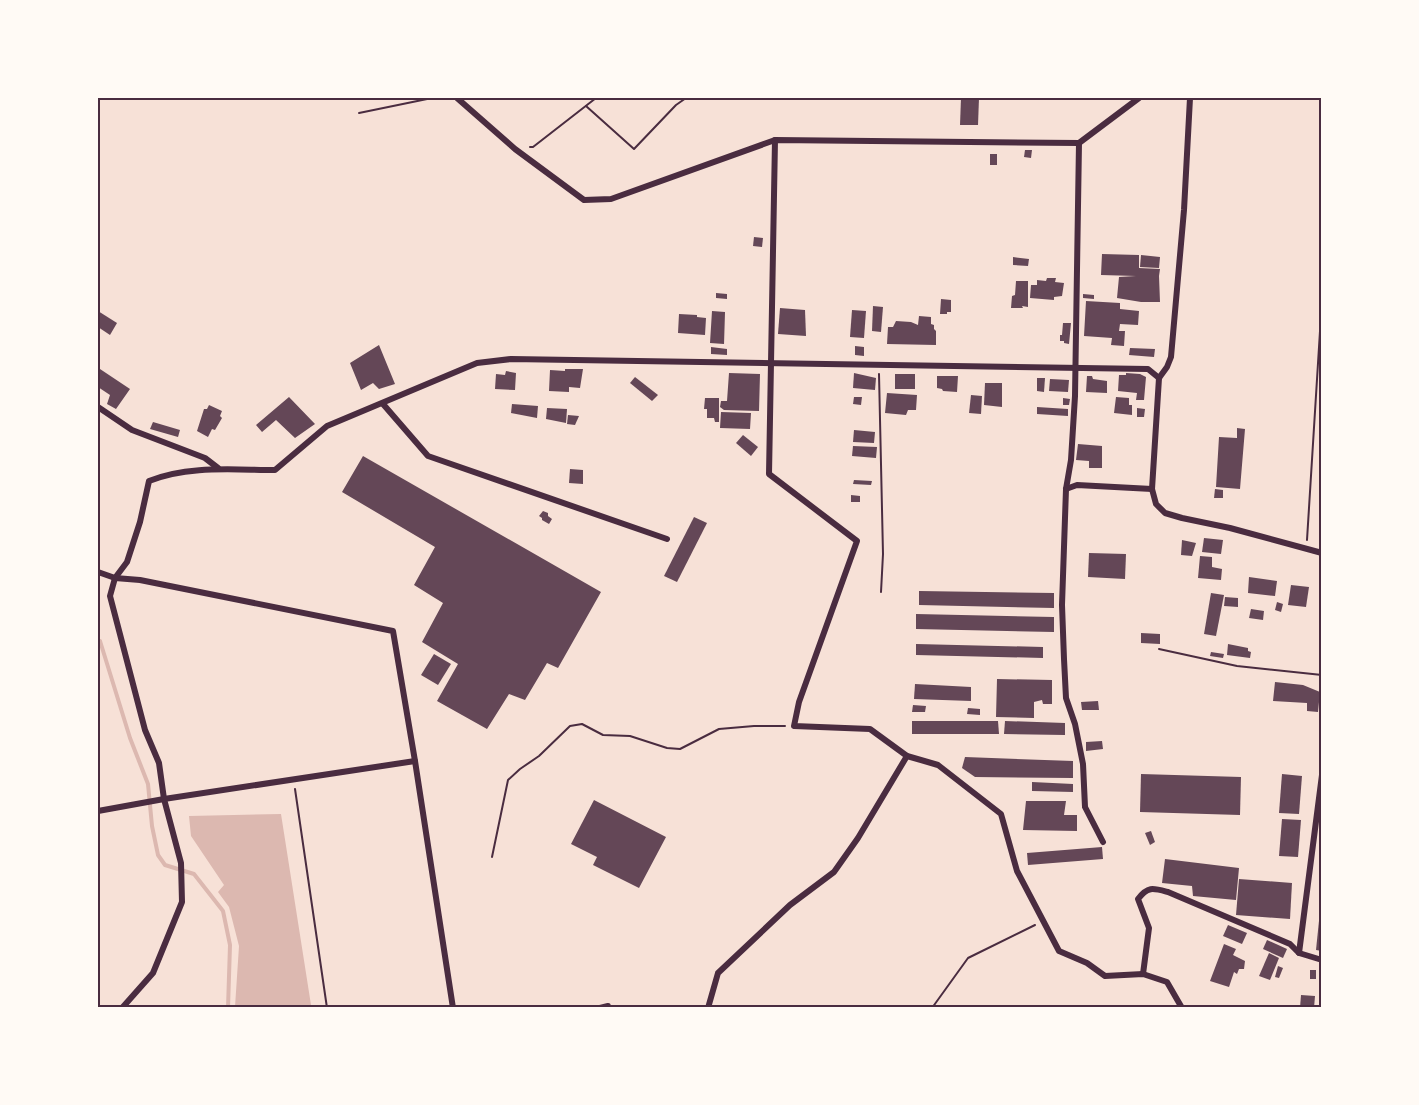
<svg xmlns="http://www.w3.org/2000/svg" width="1419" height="1105" viewBox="0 0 1419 1105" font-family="'Work Sans',sans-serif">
<rect width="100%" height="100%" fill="#f7e1d7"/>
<path fill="#dcb8b0" d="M281,814L311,1005L317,1006L318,1007H235L239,946L229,907L218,892L224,885L191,836L189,816Z"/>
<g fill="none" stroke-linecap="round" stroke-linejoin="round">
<path stroke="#dcb8b0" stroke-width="4" d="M98,642L100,641L130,738L148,784L152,826L158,855L165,865L194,874L223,911L230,945L228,1008"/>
</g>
<g fill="#644757">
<path d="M961,98H979L978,125H960Z"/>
<path d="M1025,150H1032L1031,158L1024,157Z"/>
<rect x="990" y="154" width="7" height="11"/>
<path d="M754,237L763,238L762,247L753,246Z"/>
<path d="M1102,254L1139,255V271V268L1160,269L1159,276L1160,302H1141L1117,298L1119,277L1136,276L1101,275Z"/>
<path d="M1141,255L1160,257L1159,268L1140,267Z"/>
<path d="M1013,257L1029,259L1028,266L1013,265Z"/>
<path d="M1047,278H1056L1055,282L1064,283L1062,296L1054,297V300L1030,298L1031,285H1037V280L1046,281Z"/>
<path d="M1016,281H1028V307L1022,306L1023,308H1011L1012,296L1015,295Z"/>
<path d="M716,293L727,294V299L716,298Z"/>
<path d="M1083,294L1094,295V299L1083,298Z"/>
<path d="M941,299L951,300V312H947V314H940Z"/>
<path d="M1086,301L1120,303V309L1139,311L1138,325L1120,324L1119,331H1125L1124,346L1111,345L1112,338L1084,336Z"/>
<path d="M873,306L883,307L881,332L872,331Z"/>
<path d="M780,308L805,310L806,336L778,334Z"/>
<path d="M852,310L866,311L864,338L850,337Z"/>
<path d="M98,311L117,323L110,335L98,327Z"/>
<path d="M712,311L725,312L724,344L710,343Z"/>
<path d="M679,314L697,315V317L706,318L705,335L678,333Z"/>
<path d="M919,316L931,317V324L934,325V329L936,331V345L887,344L888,327H893L896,321L911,322L918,325Z"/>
<path d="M1063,323H1071L1069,344L1064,343V341H1060V335H1062Z"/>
<path d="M379,345L395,384L379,389L373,383L361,390L350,363Z"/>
<path d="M855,346L864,347V356L855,355Z"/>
<path d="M711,347L727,349V355L711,354Z"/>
<path d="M1130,348L1155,349L1154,357L1129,355Z"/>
<path d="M100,369L130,389L116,409L107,404L110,395L98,387V374Z"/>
<path d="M565,369H583L580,388L569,387V392L549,391L550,370L565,371Z"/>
<path d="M506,371L516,373L515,390L495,389L496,374L505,375Z"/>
<path d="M729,373L760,374L759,411L724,410L720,407L721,401H727Z"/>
<path d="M854,373L876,378L875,390L853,388Z"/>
<path d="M1126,373L1140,374L1146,377L1144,400H1136L1137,393L1118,391L1119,375H1126Z"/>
<rect x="895" y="374" width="20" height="15"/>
<path d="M937,376H958L957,392L943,391L942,389L937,388Z"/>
<path d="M1087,376H1092L1093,379L1107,381V393L1086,392Z"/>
<path d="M635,377L658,395L652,401L630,383Z"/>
<path d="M1037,378H1045L1044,392L1037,391Z"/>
<path d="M1050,379L1069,380L1068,392L1049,391Z"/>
<path d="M985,383H1002V407L984,405Z"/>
<path d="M887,393L917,395L916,410H908L906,415L885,413Z"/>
<path d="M971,395L982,396L981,414L969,413Z"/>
<path d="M289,397L315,424L295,438L276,420L262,432L256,425Z"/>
<path d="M854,397H862L861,405L853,404Z"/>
<path d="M1116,397L1129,398V405H1132V415L1114,413Z"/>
<path d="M705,398H719V422H715L714,418H707V409H704Z"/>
<path d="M1063,398L1070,399L1069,405H1063Z"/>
<path d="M512,404L538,406L537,418L511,413Z"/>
<path d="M209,405L222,411L220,416L222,418L215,430L212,429L208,437L197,431L204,409H207Z"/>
<path d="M1037,407L1068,409V416L1037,414Z"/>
<path d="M547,408L567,409L566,423L546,419Z"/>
<path d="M1137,408L1145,409L1144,417H1137Z"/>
<path d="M721,412L751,413L750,429L720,428Z"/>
<path d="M568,415L579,416L575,425L567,424Z"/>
<path d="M153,422L180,430L178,437L150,429Z"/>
<path d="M1237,428L1245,429L1240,489L1216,487L1219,437L1237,438Z"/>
<path d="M854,430L875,432L874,443L853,442Z"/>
<path d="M743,435L758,447L751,456L736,443Z"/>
<path d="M1078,444L1102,446V468H1089V461L1076,460Z"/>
<path d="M853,446L877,447L876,458L852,456Z"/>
<path d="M363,456L601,592L558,668L547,663L525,700L509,694L487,729L437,701L458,664L422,642L443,603L414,585L435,547L342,492Z"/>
<path d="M570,469L583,470V484L569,483Z"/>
<path d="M854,480L872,481L871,485L853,484Z"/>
<path d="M1215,489L1223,490V498H1214Z"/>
<path d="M851,495L860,496V502H851Z"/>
<path d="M543,511L548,513V516L552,519L549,524L542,520V518L539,516Z"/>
<path d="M694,517L707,523L677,582L664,576Z"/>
<path d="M1204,538L1223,540L1221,554L1202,552Z"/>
<path d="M1182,540L1196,543L1192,556L1181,555Z"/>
<path d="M1089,553L1126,554L1125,579L1088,577Z"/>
<path d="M1200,556L1212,557V567L1222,569L1221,580L1198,578Z"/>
<path d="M1249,577L1277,581L1275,596L1248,593Z"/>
<path d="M1291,585L1309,587L1306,607L1288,605Z"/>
<path d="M919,591L1054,593V608L919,605Z"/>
<path d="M1211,593L1224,595L1216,636L1204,634Z"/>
<path d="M1225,597L1238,598V607L1224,606Z"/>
<path d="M1277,602L1283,604L1281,612L1275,610Z"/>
<path d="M1251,609L1264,611L1263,620L1249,618Z"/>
<path d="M916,614L1054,617V632L916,629Z"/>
<path d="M1141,633L1160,634V644L1141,643Z"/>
<path d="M916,644L1043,647V658L916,655Z"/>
<path d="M1228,644L1248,648V651L1251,652L1250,658L1227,655Z"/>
<path d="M1211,652L1224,654L1223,658L1210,656Z"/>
<path d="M434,654L451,664L438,685L421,675Z"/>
<path d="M997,679L1052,680V704H1043L1042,700L1034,702V718L996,717Z"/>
<path d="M1275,682L1303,685L1320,692L1318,712L1307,711V703L1273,701Z"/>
<path d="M915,684L971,687V701L914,699Z"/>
<path d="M1098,701L1099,710H1082L1081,702Z"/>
<path d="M913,705L926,706L925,712H912Z"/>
<path d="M968,708L980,709V715L967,714Z"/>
<path d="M912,721H998L999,734H912Z"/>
<path d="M1005,721L1065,723V735L1004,734Z"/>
<path d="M1102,741L1103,749L1086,751V742Z"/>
<path d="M965,757L1073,761V778L975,777L962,768Z"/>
<path d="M1141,774L1241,777L1240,815L1140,812Z"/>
<path d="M1282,774L1302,776L1299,814L1279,813Z"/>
<path d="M1032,782L1073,784V792L1032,791Z"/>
<path d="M594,800L666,837L639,888L593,865L597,857L571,844Z"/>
<path d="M1026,801H1066L1064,815H1077V831L1023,830Z"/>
<path d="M1282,819L1301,820L1298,857L1279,856Z"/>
<path d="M1151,831L1155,842L1150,845L1145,833Z"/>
<path d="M1102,847L1103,859L1028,865L1027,853Z"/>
<path d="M1165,859L1239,868L1236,900L1193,896L1192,886L1162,883Z"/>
<path d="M1239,879L1292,883L1290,919L1236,915Z"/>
<path d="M1320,911H1322V951L1316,950Z"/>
<path d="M1228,925L1247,933L1242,944L1223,936Z"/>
<path d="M1267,940L1287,949L1283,958L1263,949Z"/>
<path d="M1224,944L1236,949L1233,955L1245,961L1244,969H1239L1237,974L1234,972L1229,987L1210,981Z"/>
<path d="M1269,953L1279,958L1270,980L1259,976Z"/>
<path d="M1278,966L1283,968L1279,978L1275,977Z"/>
<rect x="1310" y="970" width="6" height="9"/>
<path d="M1301,995L1315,996L1314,1008H1300Z"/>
</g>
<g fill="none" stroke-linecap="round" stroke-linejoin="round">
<g stroke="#4a2c40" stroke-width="2">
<path d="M586,106L634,149L676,105L686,98"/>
<path d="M359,113L432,98"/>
<path d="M530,147H533L596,98"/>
<path d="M879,374L883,554L881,592"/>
<path d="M1307,540L1322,299"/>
<path d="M1159,649L1237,666L1322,675"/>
<path d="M295,789L327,1008"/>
<path d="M492,857L508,780L520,769L539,756L570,726L582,724L603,735L630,736L667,748L680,749L719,729L754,726H785"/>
<path d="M932,1008L968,958L1035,925"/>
</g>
<g stroke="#4a2c40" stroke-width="6">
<path d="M457,98L515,149L584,200L611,199L775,140L1079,143L1139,98"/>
<path d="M1190,98L1184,210L1171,357L1167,367L1159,378L1152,489L1156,504L1165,513L1182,518L1230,528L1322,553"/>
<path d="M775,140L769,474L857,541L799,702L794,726L870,729L907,756L938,765L1001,814L1017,871L1059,951L1087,963L1105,976L1143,974L1167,982L1182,1008"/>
<path d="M1079,143L1075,396L1071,460L1066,489L1062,605L1064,659L1066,698L1075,724L1083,764L1085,807L1103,842"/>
<path d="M383,404L428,456L667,539"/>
<path d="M98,407L132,430L205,458L218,468"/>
<path d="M1066,489L1077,485L1152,489"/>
<path d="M98,572L115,578L140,580L393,631L415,761L453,1008"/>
<path d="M98,811L164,799L415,761"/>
<path d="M1299,953L1322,775"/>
<path d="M1143,974L1149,928L1138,899C1148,886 1153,888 1168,892L1290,944L1299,953L1322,960"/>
<path d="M122,1008L153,973L182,902L181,863L164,799L159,763L145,730L110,596L115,578L127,562L140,522L149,481C188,465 234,470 275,470L327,426L477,363L511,359L1148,369L1159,378"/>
<path d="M600,1008L608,1006"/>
<path d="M708,1008L718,973L790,905L834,872L858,838L907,756"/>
</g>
</g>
<rect width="1419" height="1105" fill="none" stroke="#fffaf5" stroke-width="198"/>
<rect x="99" y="99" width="1221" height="907" fill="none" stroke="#4a2c40" stroke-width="2"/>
</svg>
